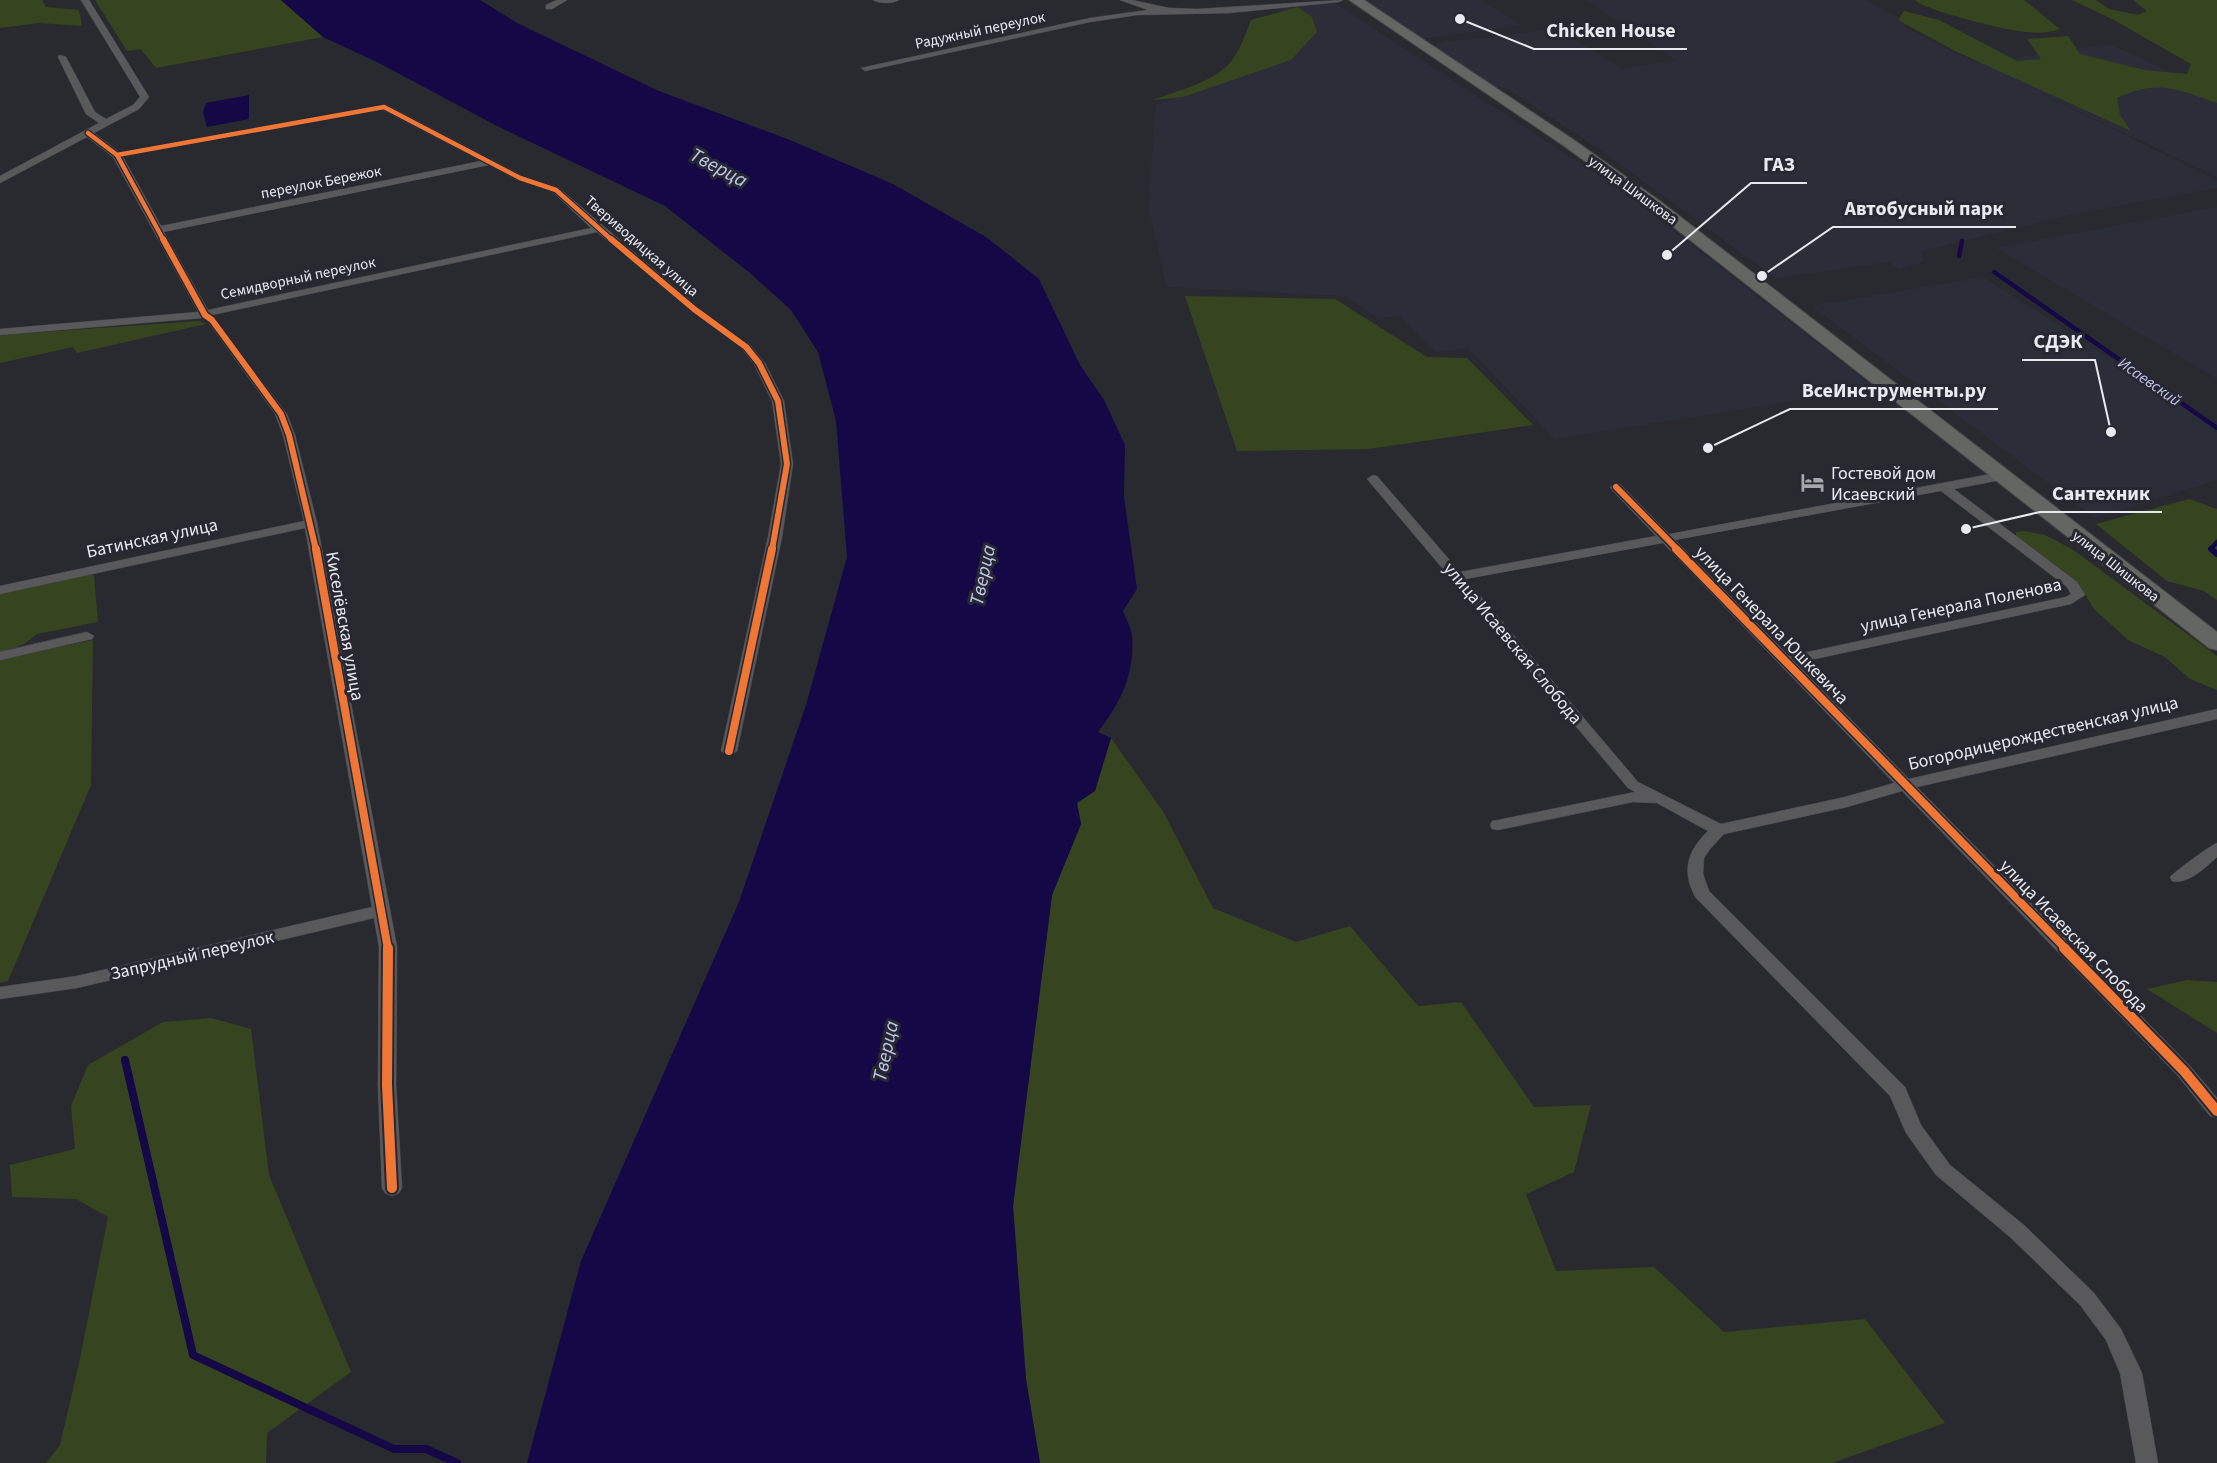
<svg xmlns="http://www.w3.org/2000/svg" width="2217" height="1463" viewBox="0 0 2217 1463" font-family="'Source Sans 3',sans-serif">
<rect width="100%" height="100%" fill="#292a2f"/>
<g fill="#2b2d39">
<path d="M1362,0H1480L1522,25L1421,39Z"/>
<path d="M1586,0H1866L1912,24L1902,26L1977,63L2109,44L2217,93V177L2011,79L2217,180V188L2074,214L1922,251L1923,262L1900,269L1888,262L1776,278L1599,149L1505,87L1493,89L1430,47L1446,41L1481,39L1556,28L1623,69L1676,60Z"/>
<path d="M1333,2L1621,190L1875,388L1555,439L1468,348L1437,352L1400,316L1377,318L1345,296L1166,287L1148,204L1156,105L1244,71L1298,24L1280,9Z"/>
<path d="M2217,207V379L1996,248Z"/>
<path d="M1983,277L2217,426V480L2095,518L1812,306Z"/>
</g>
<g fill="#36451f">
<path d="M0,0H42L46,7L79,10L82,26L39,23L0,28Z"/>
<path d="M95,0H281L323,37L156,68L141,49L127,51Z"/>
<path d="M1915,0H2024L2060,29C2047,34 2033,33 2018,31C2002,29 1924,10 1915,0Z"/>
<path d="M2072,0H2096L2109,9L2138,15L2147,11L2133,0H2217V103C2176,89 2159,79 2117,98L2120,115L2131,131L1955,51L1898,20L1904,11L1939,20L2017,61L2041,59L2027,39L2068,36L2080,54L2145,70L2187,74L2191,64L2112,19Z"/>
<path d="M1298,7L1312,17L1317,32L1291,60L1183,97L1153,100C1179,90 1216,82 1233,59C1241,48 1246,32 1251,20Z"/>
<path d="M1185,296L1335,299L1427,357L1467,358L1533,425L1369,449L1237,451Z"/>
<path d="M199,321L206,324L77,353L73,347L0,363V335Z"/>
<path d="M2189,499L2217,509V600L2204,591L2167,581L2096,524Z"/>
<path d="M2025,531L2045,535L2072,549L2217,656V690L2190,679L2165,657L2128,640L2094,609L2086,596L2074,585L2016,539V532Z"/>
<path d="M87,573L94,576L98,622L37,634L24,644L0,653V592Z"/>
<path d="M93,640L91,785L8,981L0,983V659Z"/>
<path d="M1111,738L1164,813L1213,908L1296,942L1350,926L1418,1006L1461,1002L1534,1107L1591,1105L1574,1172L1526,1194L1556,1271L1654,1267L1724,1332L1865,1319L1945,1423L1832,1463H1040L1026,1379L1013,1206L1052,895L1081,824L1077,802L1095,791Z"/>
<path d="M2187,980L2217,982V1033L2147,989Z"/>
<path d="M211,1018L251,1029L269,1175L351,1372L267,1433L266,1463H46L60,1445L79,1363L108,1217L76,1199L12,1197L10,1165L75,1149L71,1106L88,1065L163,1022Z"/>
</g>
<g fill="#140846">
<path d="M281,0H480L519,24L659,91L790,140L893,184L986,237L1039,279L1080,365L1104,400L1125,445L1124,497L1137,589L1123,611C1126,619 1132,629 1132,637C1135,674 1120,704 1098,732L1111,738L1095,791L1077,803L1081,824L1052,895L1013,1206L1026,1379L1040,1463H527L581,1261L739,902L806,705L847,557L836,421L818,352L791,310L750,273L665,206L497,126L379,63L323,37Z"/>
<path d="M249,95V119L207,127L203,112L206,103Z"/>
</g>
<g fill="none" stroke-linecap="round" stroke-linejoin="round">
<g stroke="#140846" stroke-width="4.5">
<path d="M1959,256L1962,241"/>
<path d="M1994,272L2217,428"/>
<path d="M2213,550L2211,549L2217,542"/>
</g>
<path stroke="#140846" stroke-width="6" d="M2211,549L2217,554"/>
<path stroke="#140846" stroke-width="8" d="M125,1060L193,1355L394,1449H426L457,1463"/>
<defs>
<g id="minor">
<path d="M81,0H89L149,97L139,109L94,133L119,152L387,105L523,176L559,188L698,307L750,345L765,363L784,401L793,464L782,537L737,751L729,756L721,751L768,537L781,464L772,401L754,364L742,349L690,311L597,232L212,315L287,414L295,435L317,523L397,947L396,1085L402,1188L399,1193L392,1196L385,1193L382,1188L378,1085L379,947L374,918L77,988L0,999V987L77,976L372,907L305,528L0,594V586L304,521L283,435L275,414L208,322L202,318L0,335V329L198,312L113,157L87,137L0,183V176L99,123L86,114L58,57L59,55L66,57L95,112L106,119L133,105L140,97ZM383,110L481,161L161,226L123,157ZM489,165L517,180L553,192L591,228L208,310L164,232Z"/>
<path d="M557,0H567L552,9H546V5Z"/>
<path d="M873,0H899C893,4 879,4 873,0Z"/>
<path d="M1120,0H1132L1169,8L1197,9L1343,0L1339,2L1229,13L1137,15L1090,22L865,71L861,68L1090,18L1148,10Z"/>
<path d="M2002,472L2008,476L2006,479L1954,489L2077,582L2085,595L2071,604L1796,663L1909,779L2217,709V719L1917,787L2190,1066L2217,1098V1118L2210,1116L2178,1076L1902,791L1847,807L1724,834L1710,849L1704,858L1703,874L1709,891L1905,1087L1921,1125L1950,1165L2024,1225L2094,1293L2121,1329L2142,1373L2158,1463H2136L2120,1373L2106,1340L2080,1305L2010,1237L1936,1175L1906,1133L1890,1096L1696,898C1681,872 1687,851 1708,831L1657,803L1633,802L1498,830L1492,829L1490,825L1492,821L1498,820L1635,792L1628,788L1367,479L1373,475L1377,476L1460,572L1656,536L1612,490L1610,487L1616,483L1620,484L1669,534ZM1941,491L2067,587L2071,594L2066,597L1789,656L1675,540ZM1663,543L1894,783L1845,797L1721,824L1638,782L1466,579Z"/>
<path d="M87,632L94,636L92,639L0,660V652Z"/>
<path d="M2217,843V857C2206,867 2188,885 2172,881L2170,877C2173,873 2212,844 2217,843Z"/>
</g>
<path id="primary" d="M1349,0H1364L1574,140L1660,201L2217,632V650L2209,648L1648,207L1564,146Z"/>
</defs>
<use href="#minor" stroke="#46464a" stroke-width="1"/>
<use href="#primary" stroke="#46464a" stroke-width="2"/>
<use href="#minor" fill="#59595c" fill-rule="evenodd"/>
<use href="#primary" fill="#636662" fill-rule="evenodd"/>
<defs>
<g id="cycleway-far3">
<path d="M88,133L117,155L164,241"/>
<path d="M117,155L384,107L520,178L556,190L613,241"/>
</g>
<g id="cycleway-far2">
<path d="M163,239L205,315L212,320L281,414L289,435L316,550"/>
<path d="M611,239L694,309L746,347L759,363L778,401L787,464L772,550"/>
<path d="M1616,487L1678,550"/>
</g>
<g id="cycleway-far1">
<path d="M316,549L388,949"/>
<path d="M1676,549L2066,949"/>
<path d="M729,751L772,549"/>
</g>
<g id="cycleway">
<path d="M388,948L387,1085L392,1188"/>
<path d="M2064,948L2184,1071L2217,1111"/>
</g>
</defs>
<use href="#cycleway-far3" stroke="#272831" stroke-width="7"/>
<use href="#cycleway-far2" stroke="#272831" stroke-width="9"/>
<use href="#cycleway-far1" stroke="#272831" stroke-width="11"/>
<use href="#cycleway" stroke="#272831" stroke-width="14"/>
<use href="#cycleway-far3" stroke="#f07635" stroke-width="4.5"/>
<use href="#cycleway-far2" stroke="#f07635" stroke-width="6"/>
<use href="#cycleway-far1" stroke="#f07635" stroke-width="8"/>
<use href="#cycleway" stroke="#f07635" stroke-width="10"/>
</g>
<defs>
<symbol id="hotel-bare" viewBox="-9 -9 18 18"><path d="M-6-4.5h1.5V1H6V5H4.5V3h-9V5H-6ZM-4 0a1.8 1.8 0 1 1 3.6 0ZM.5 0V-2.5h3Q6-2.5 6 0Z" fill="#a6a7ac" stroke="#272831" stroke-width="2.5" paint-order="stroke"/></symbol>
</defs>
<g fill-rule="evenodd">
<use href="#hotel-bare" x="1796" y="466" width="33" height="33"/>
</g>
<g text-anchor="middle" stroke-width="6" stroke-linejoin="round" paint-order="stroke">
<g font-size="15" fill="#e9eaf0" stroke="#272831">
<text transform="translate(980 30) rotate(-12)" y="5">Радужный переулок</text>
<text transform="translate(321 182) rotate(-11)" y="5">переулок Бережок</text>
<text transform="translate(1633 190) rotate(36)" y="5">улица Шишкова</text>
<text transform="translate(642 246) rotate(41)" y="5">Твериводицкая улица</text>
<text transform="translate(298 278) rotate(-12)" y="5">Семидворный переулок</text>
<text transform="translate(2116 566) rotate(38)" y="5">улица Шишкова</text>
</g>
<g font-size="16" font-style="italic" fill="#c1c6ef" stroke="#272831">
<text transform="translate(2150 381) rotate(35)" y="6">Исаевский</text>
</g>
<g font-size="18" fill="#e9eaf0" stroke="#272831" text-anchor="start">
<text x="1831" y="479">Гостевой дом<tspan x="1831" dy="21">Исаевский</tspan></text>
</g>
<g font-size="18" fill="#e9eaf0" stroke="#272831">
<text transform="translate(152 538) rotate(-12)" y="6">Батинская улица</text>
<text transform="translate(1961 605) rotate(-12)" y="6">улица Генерала Поленова</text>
<text transform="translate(1772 625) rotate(46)" y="6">улица Генерала Юшкевича</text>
<text transform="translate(345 626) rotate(80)" y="6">Киселёвская улица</text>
<text transform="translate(1513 643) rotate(50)" y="6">улица Исаевская Слобода</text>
<text transform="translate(2043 733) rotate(-13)" y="6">Богородицерождественская улица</text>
<text transform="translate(2074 936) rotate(46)" y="6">улица Исаевская Слобода</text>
<text transform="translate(192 955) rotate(-13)" y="6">Запрудный переулок</text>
</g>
<g font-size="20" font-style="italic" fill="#c1c6ef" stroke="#272831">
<text transform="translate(719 167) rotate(28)" y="7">Тверца</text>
<text transform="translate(982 575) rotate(-78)" y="7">Тверца</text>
<text transform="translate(885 1051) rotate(-78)" y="7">Тверца</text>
</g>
</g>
<path fill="none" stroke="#e9eaf0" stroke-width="2" d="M1460 19L1534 49H1687M1667 255L1751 183H1807M1762 276L1833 227H2016M2111 432L2095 360H2022M1708 448L1790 409H1998M1966 529L2040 512H2162"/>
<g fill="#e9eaf0" stroke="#272831" stroke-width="2">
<circle cx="1460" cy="19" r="6"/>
<circle cx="1667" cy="255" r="6"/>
<circle cx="1762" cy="276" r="6"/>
<circle cx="2111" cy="432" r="6"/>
<circle cx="1708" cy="448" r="6"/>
<circle cx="1966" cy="529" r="6"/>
</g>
<g font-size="20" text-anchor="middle" font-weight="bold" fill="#e9eaf0" stroke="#272831" stroke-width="6" stroke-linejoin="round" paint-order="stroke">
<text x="1611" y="37">Chicken House</text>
<text x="1779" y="171">ГАЗ</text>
<text x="1924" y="215">Автобусный парк</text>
<text x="2058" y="348">СДЭК</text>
<text x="1894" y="397">ВсеИнструменты.ру</text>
<text x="2101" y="500">Сантехник</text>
</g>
</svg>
